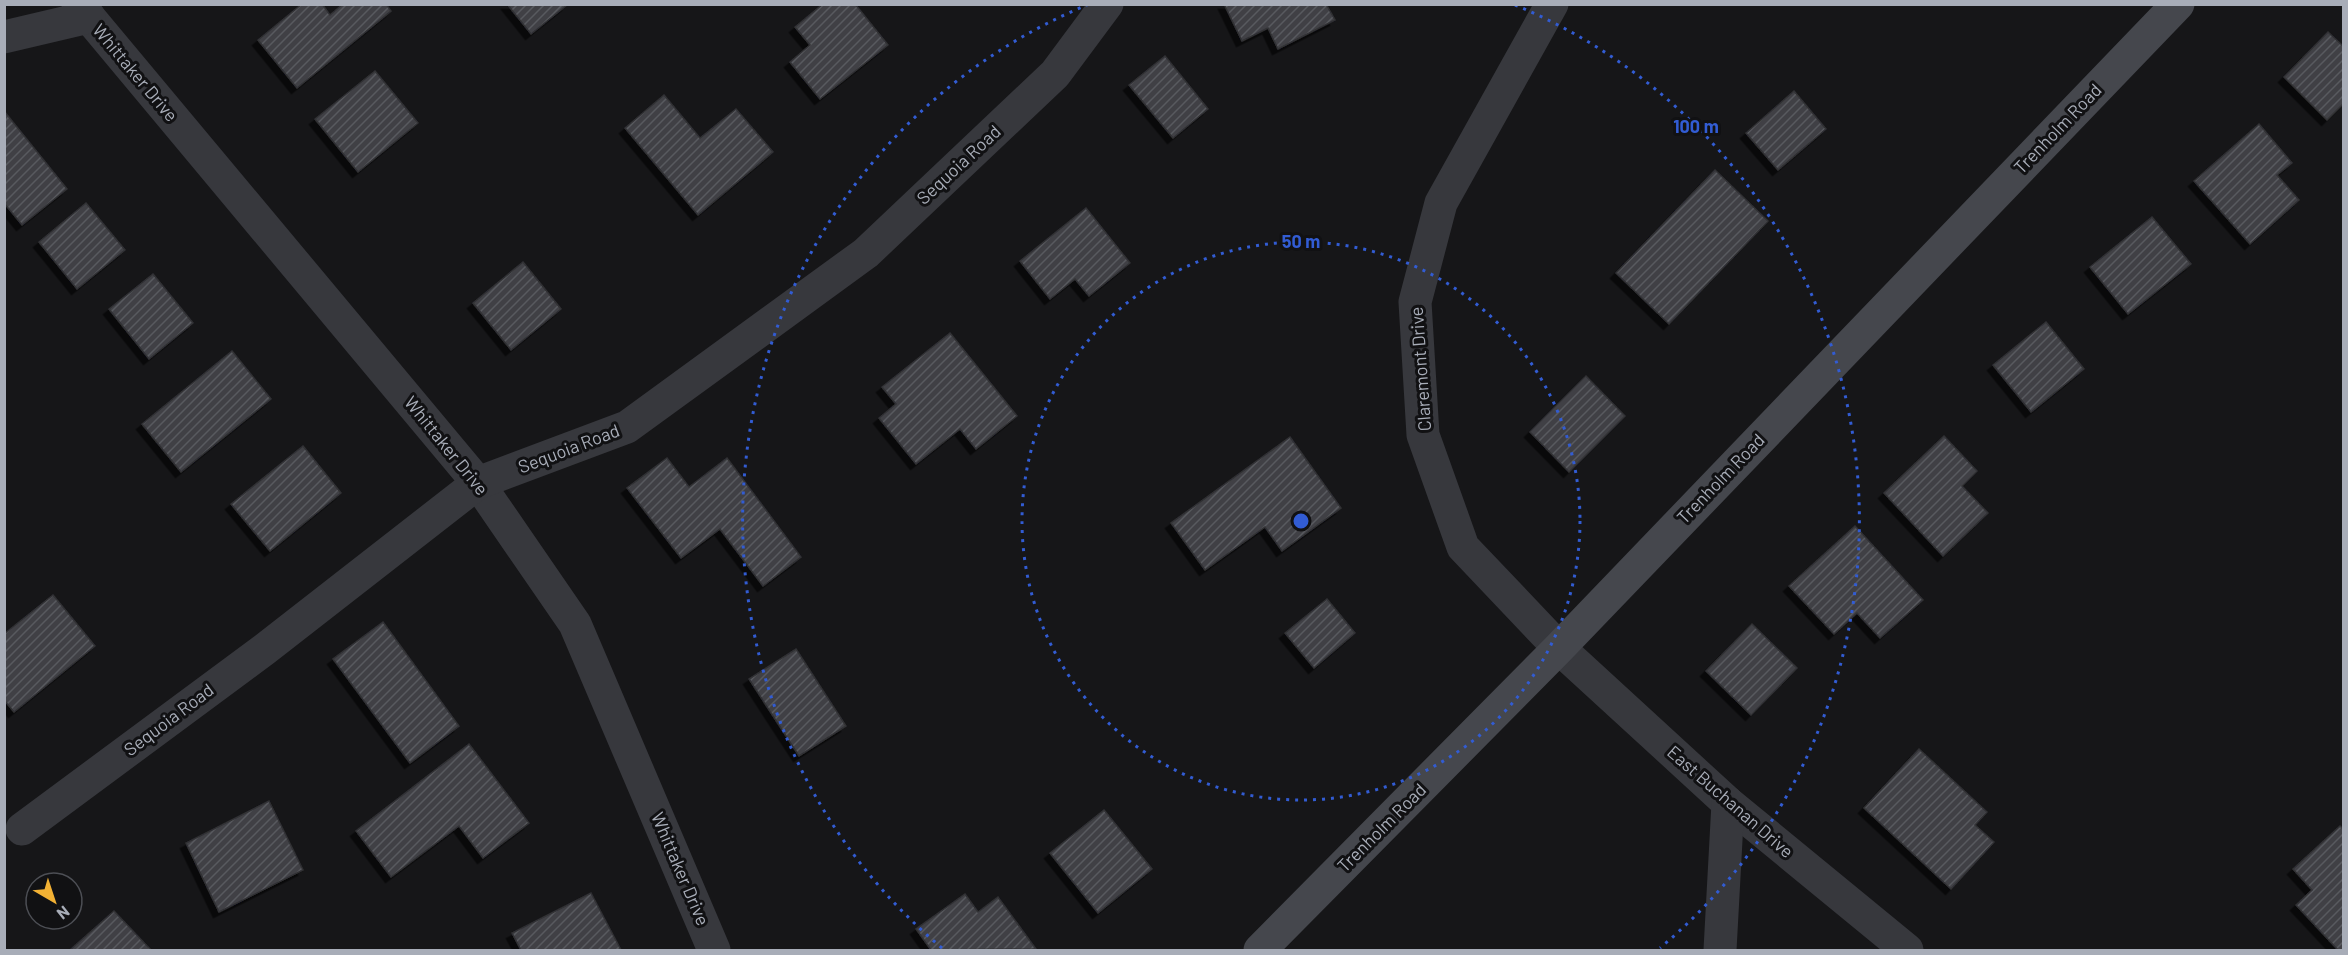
<svg xmlns="http://www.w3.org/2000/svg" width="2348" height="955" viewBox="0 0 2348 955" font-family="Barlow,sans-serif">
<defs>
<pattern id="building-hatch" width="6" height="6" patternUnits="userSpaceOnUse" patternTransform="scale(1.5)"><rect width="6" height="6" fill="#404145"/><path d="M-1 1l2-2M0 6l6-6M5 7l2-2" fill="none" stroke="#595a5e"/></pattern>
<filter id="shadow"><feDropShadow dx="-5.5" dy="5.5" stdDeviation="0" flood-color="#0009"/></filter>
</defs>
<rect width="100%" height="100%" fill="#161618"/>
<g fill="url(#building-hatch)" stroke="#303034" stroke-width="1.5" filter="url(#shadow)">
<path d="M302,4H322L330,15L343,4H386L391,11L297,88L258,40Z"/>
<path d="M507,4H567V5L531,34Z"/>
<path d="M823,4H855L888,45L820,99L790,62L810,45L795,27Z"/>
<path d="M1224,4H1326L1335,20L1278,49L1268,28L1242,41Z"/>
<path d="M2328,32L2344,47V103L2327,120L2284,77Z"/>
<path d="M1165,56L1208,109L1173,138L1129,85Z"/>
<path d="M375,71L418,123L358,172L315,119Z"/>
<path d="M1794,91L1826,129L1778,170L1746,133Z"/>
<path d="M664,95L700,138L736,109L773,152L698,215L625,128Z"/>
<path d="M4,111L67,189L22,225L4,203Z"/>
<path d="M2259,124L2292,163L2277,175L2299,200L2250,244L2194,181Z"/>
<path d="M1715,170L1768,221L1669,324L1616,273Z"/>
<path d="M86,203L125,250L77,289L39,242Z"/>
<path d="M1086,208L1130,263L1089,296L1075,279L1050,299L1020,261Z"/>
<path d="M2152,217L2191,264L2128,314L2090,267Z"/>
<path d="M523,262L561,309L511,350L473,303Z"/>
<path d="M153,274L193,323L149,359L109,309Z"/>
<path d="M2046,322L2084,369L2031,412L1993,365Z"/>
<path d="M950,333L1017,416L976,449L960,429L916,464L879,418L896,404L882,387Z"/>
<path d="M232,351L271,399L181,472L142,424Z"/>
<path d="M1586,376L1625,416L1569,472L1530,432Z"/>
<path d="M1944,436L1977,471L1962,486L1988,513L1943,556L1884,493Z"/>
<path d="M1290,437L1341,508L1282,551L1265,527L1205,570L1171,523Z"/>
<path d="M303,446L341,493L270,551L231,504Z"/>
<path d="M667,458L689,487L727,458L801,557L763,586L720,529L681,558L627,488Z"/>
<path d="M1855,526L1923,600L1880,638L1857,613L1834,634L1789,586Z"/>
<path d="M53,595L95,646L14,712L4,700V634Z"/>
<path d="M1327,599L1355,633L1314,668L1285,633Z"/>
<path d="M383,622L459,726L410,763L333,659Z"/>
<path d="M1752,624L1797,668L1751,715L1706,671Z"/>
<path d="M796,649L846,726L799,756L749,679Z"/>
<path d="M469,744L529,823L483,858L459,826L391,877L356,831Z"/>
<path d="M1919,749L1987,812L1975,825L1994,842L1951,889L1864,808Z"/>
<path d="M269,801L303,870L219,912L186,843Z"/>
<path d="M1104,810L1152,869L1098,913L1050,853Z"/>
<path d="M2340,826L2344,830V950H2338L2296,905L2312,890L2293,869Z"/>
<path d="M591,893L621,950H521L512,933Z"/>
<path d="M965,894L978,912L998,897L1036,949L931,950L916,929Z"/>
<path d="M114,911L151,950H70Z"/>
</g>
<g fill="none" stroke-linecap="round" stroke-linejoin="round">
<g stroke="#37383d" stroke-width="33">
<path d="M78,4L478,483L575,624L714,950"/>
<path d="M1552,4L1441,203L1415,302L1423,435L1463,547L1559,648L1728,803L1907,950"/>
<path d="M4,37L89,17"/>
<path d="M22,829L265,649L478,483L627,427L866,253L1055,74L1107,4"/>
<path d="M1720,950L1728,803"/>
</g>
<path stroke="#45474d" stroke-width="33" d="M1260,950L1559,648L2178,4"/>
</g>
<g fill="none" stroke="#325cd3" stroke-width="3" stroke-dasharray="3 6">
<circle cx="1301" cy="521" r="279"/>
<path d="M942 948A558 558 0 0 1 1087 5M1515 5A558 558 0 0 1 1660 948"/>
</g>
<g text-anchor="middle" stroke-width="6" stroke-linejoin="round" paint-order="stroke">
<g font-size="18" fill="#a8adb8" stroke="#111113">
<text transform="translate(135 73) rotate(50)" y="6">Whittaker Drive</text>
<text transform="translate(2058 129) rotate(-46)" y="6">Trenholm Road</text>
<text transform="translate(959 165) rotate(-43)" y="6">Sequoia Road</text>
<text transform="translate(1421 369) rotate(-94)" y="6">Claremont Drive</text>
<text transform="translate(446 446) rotate(51)" y="6">Whittaker Drive</text>
<text transform="translate(569 449) rotate(-21)" y="6">Sequoia Road</text>
<text transform="translate(1721 479) rotate(-46)" y="6">Trenholm Road</text>
<text transform="translate(169 720) rotate(-37)" y="6">Sequoia Road</text>
<text transform="translate(1730 802) rotate(41)" y="6">East Buchanan Drive</text>
<text transform="translate(1382 828) rotate(-45)" y="6">Trenholm Road</text>
<text transform="translate(680 869) rotate(67)" y="6">Whittaker Drive</text>
</g>
</g>
<circle cx="1301" cy="521" r="9" fill="#325cd3" stroke="#111113" stroke-width="3"/>
<g font-size="18" text-anchor="middle" font-weight="bold" fill="#325cd3" stroke="#111113" stroke-width="6" stroke-linejoin="round" paint-order="stroke">
<text x="1696" y="133">100 m</text>
<text x="1301" y="248">50 m</text>
</g>
<rect width="2348" height="955" fill="none" stroke="#a8adb8" stroke-width="12"/>
<g transform="translate(54 901) rotate(141)"><circle r="28" fill="#111113" stroke="#4d4f55" stroke-width="1.5"/>
<path d="M0-4.5L10 22L0 15L-10 22Z" fill="#f2b134"/>
<text y="-9" font-size="16" font-weight="bold" text-anchor="middle" fill="#a8adb8">N</text>
</g>
</svg>
